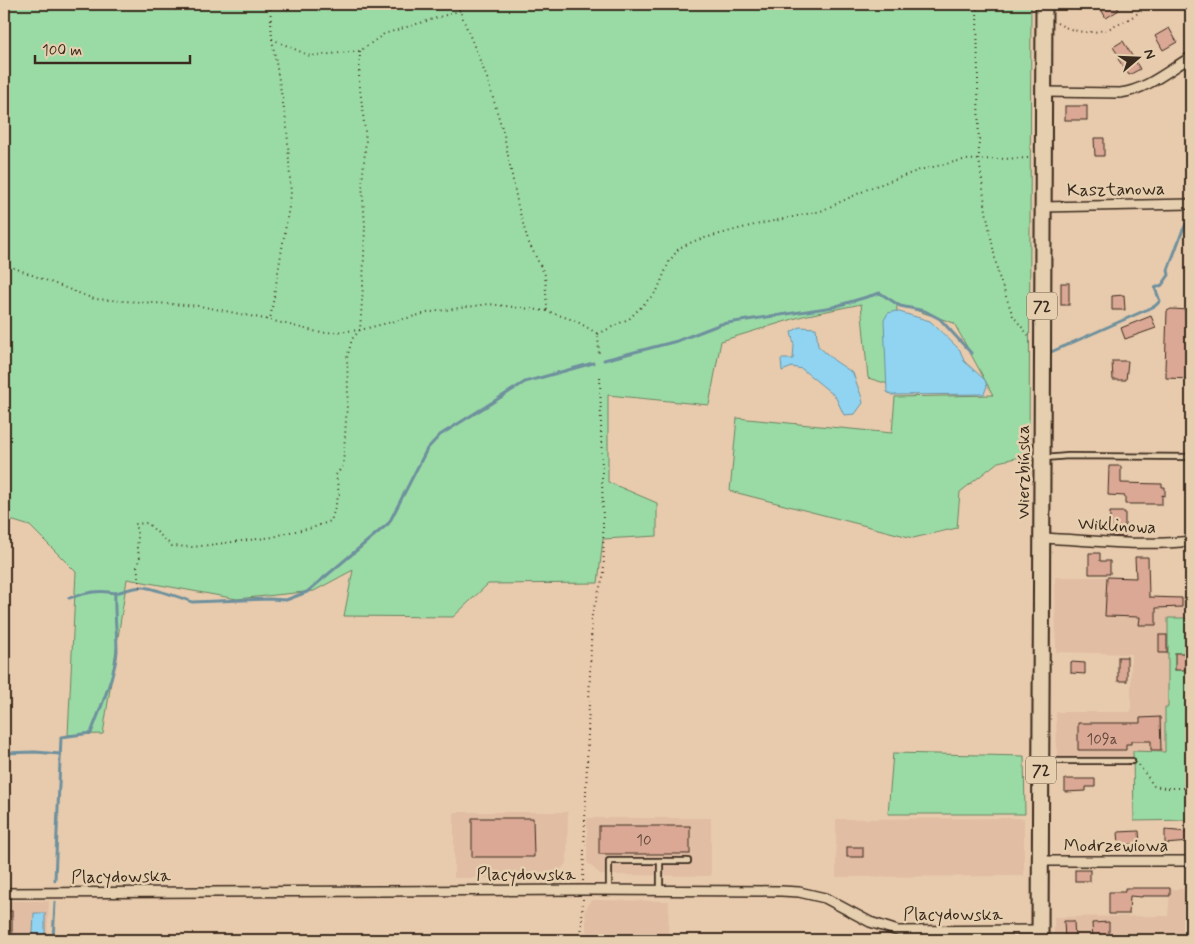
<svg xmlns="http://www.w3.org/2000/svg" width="1195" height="944" viewBox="0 0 1195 944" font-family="Mynerve,sans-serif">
<rect width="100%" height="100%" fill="#e8cbad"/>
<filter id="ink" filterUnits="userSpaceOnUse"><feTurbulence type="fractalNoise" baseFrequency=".02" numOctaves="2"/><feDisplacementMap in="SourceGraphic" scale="10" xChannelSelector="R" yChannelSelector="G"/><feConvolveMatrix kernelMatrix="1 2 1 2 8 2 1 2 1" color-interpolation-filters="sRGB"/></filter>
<g filter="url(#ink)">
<g fill="#e1bda3">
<path d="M1055,577H1126L1125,596L1189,598L1190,588H1191V618H1168V708H1165V752L1133,751V757L1057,758L1056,712H1131V654L1056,652Z"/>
<path d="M454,812H568L567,862L554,878H454Z"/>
<path d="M587,818H711V876L601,875L587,862Z"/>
<path d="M1024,818V876L836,877V819Z"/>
<path d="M1170,889H1191V940H1054V917L1168,916Z"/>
<path d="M591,900L669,901L668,940H587L585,910Z"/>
<path d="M4,901H49L47,940H4Z"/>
</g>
<g fill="#9adba5" stroke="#6a8262">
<path d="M4,4H1031L1029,455L998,462L960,492L957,528L913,538L730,491L737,418L892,433L895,397L993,395L954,323L897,304L895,386L868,378L861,304L803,316L721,341L709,405L608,395V482L657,503V536L603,539L598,583L488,584L453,617L344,616L353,570L314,591L237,599L127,579L103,734L68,735L76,572L30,526L4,518Z"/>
<path d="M1168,618H1191V820L1134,821L1133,751L1165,752V707H1168Z"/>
<path d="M893,753L1024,756L1025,814H888Z"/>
</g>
<g fill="#90d4f2" stroke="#6e909d">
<path d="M896,311L930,321L960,350L964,361L985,380L987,386L984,394L892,395L887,392L884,320L888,313Z"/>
<path d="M800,327L816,328L818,346L835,361L853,373C856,384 861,392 863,403L855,414L844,415L835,396L802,369L792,367L782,371L781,359H793L794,345L791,332Z"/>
<path d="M34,913H45V940H37L33,934Z"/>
</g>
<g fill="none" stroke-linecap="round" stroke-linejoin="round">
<g stroke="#6e909d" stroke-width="3">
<path d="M1051,352L1155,306L1160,301L1155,288L1162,285L1169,275L1168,270L1182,232L1191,215"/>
<path d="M604,360L677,341L721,324L833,307L880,293L900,306L925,311L940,319L971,353"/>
<path d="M69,598C86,593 98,589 115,593"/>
<path d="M4,753L35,752L60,754"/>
<path d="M55,880L61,737L91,733C99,712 116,672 117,651C117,632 114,613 115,593C124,591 134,587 143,587C148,587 186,599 192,602L270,599L286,600L307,592L389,523L427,449L440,435L525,382L593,363"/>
<path d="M53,940L55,902"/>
</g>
</g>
<g fill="#daa894" stroke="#3b2a1e">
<path d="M1098,4H1115L1119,10L1106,18Z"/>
<path d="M1169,28L1177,42L1163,50L1155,36Z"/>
<path d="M1123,41L1140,69L1129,75L1118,59L1120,58L1113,47Z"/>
<rect x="1065" y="106" width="22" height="14"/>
<path d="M1094,138H1104V156H1095Z"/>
<rect x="1061" y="283" width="8" height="22"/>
<path d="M1124,295L1125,310H1112V296Z"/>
<path d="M1171,309L1191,310V379L1166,378V370H1165L1167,311Z"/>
<path d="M1151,316L1156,328L1125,339L1121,328Z"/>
<path d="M1112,361H1128L1126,380H1113Z"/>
<path d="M1109,466H1121V483L1162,484V487H1165V496L1162,495V504H1125V496L1108,495Z"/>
<path d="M1110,512H1125V537L1110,536Z"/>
<path d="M1089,553H1100V561H1110V574H1089Z"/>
<path d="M1135,557H1148L1149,597L1182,598V607L1156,608V625H1139L1140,617L1105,616L1107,577L1136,578Z"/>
<rect x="1159" y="635" width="8" height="18"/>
<rect x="1175" y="653" width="11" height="17"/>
<rect x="1118" y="657" width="9" height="24"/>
<path d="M1071,662L1085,663V674L1071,673Z"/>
<path d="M1160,717L1161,750H1151V741H1131V744H1126V750H1078V723H1140V718Z"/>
<path d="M1065,779H1095V787H1086V791L1065,792Z"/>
<path d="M472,818H533L534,857H472Z"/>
<rect x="599" y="826" width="91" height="28"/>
<path d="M1165,830L1189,832V842L1165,844Z"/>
<path d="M1139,831L1140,844L1119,845L1118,832Z"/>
<rect x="847" y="847" width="16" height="10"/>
<rect x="1075" y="870" width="15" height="11"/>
<path d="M1125,888H1170V896H1142V897L1130,896L1129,914H1109V892H1125Z"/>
<rect x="4" y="911" width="8" height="29"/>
<path d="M1064,921H1074L1075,940H1065Z"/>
<path d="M1109,922V938H1104V940H1093L1092,923Z"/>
</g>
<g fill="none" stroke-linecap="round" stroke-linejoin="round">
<defs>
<g id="service">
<path d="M1045,458L1068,456L1191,457"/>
<path d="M1045,761H1132"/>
<path d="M660,861H688"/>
<path d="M609,890V861H660V890"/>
</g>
<g id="minor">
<path d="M1043,92L1120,93C1146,90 1169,70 1191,57"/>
<path d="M1042,207L1191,204"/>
<path d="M1041,538C1091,540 1141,547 1191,541"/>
<path d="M1041,861H1191"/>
<path d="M4,893L583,890L781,891L799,892L825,898L870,922L898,931L1040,930"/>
</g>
<path id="primary" d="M1040,940L1044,4"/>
</defs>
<use href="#service" stroke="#3b2a1e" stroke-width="8"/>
<use href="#minor" stroke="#3b2a1e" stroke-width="12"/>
<use href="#primary" stroke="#3b2a1e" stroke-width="19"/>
<g stroke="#3b2a1e" stroke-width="2" stroke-dasharray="1 4" stroke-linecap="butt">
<path d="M270,4L272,39L287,127L291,195L270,320"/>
<path d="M457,4L487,78L504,135L518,206L528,241L545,275L547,311"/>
<path d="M977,4L979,159L986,211L998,274L1013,316L1029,336"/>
<path d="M1057,23C1094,44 1120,25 1152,4"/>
<path d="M272,39L310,56L360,51L384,34L459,11L470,4"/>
<path d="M4,264L94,299L200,306L270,320L321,333L360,330L431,312L489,304L547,311L576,321L598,334L599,355"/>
<path d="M598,334L630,318L657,291L669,262L679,248L697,240L750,226L821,211L870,188L920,170L963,160L1030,158"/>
<path d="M140,587L137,566L140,558L137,548L138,537L135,524L147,523L172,546L193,547L273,537L290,532L312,528L331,521L339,494L336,475L343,466L348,390L347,358L352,339L360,330L363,286L365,225L362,184L366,140L359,80L360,51"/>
<path d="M1139,765L1154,786L1165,788H1191"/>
<path d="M583,881L592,614L604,574L600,373"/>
<path d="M581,940L583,899"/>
</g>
<use href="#service" stroke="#e6cfaf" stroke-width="4.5"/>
<use href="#minor" stroke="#e6cfaf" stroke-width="9"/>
<use href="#primary" stroke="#e6cfaf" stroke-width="15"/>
</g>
</g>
<g text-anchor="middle" stroke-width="5" stroke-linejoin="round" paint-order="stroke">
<g font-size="15" fill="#634a3c">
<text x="1102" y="744">109a</text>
<text x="644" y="845">10</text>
</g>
<g fill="#e6cfaf" stroke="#6e5c4a" stroke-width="1">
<rect x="1027" y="292.5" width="30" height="27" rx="4"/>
<rect x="1026" y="756.5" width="30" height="27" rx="4"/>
</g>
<g font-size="16" font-weight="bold" fill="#3b2a1e">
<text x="1042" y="312">72</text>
<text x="1041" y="776">72</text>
</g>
<g font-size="18" fill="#3b2a1e" stroke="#e6cfaf">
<text transform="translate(1116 189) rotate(-1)" y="6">Kasztanowa</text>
<text transform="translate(1023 472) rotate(-90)" y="6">Wierzbińska</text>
<text transform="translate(1117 525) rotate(3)" y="6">Wiklinowa</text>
<text x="1116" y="851">Modrzewiowa</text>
<text x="526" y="880">Placydowska</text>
<text transform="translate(121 876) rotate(-1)" y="6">Placydowska</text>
<text x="953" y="920">Placydowska</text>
</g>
</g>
<rect width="1195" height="944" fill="none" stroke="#e6cfaf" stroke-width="20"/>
<rect x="10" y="10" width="1175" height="924" fill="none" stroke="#3b2a1e" stroke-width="2" filter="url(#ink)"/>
<g transform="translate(1138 58) rotate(71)" stroke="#e6cfaf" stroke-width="4" paint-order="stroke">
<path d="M0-4L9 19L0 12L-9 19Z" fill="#3b2a1e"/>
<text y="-8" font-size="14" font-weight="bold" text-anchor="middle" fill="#3b2a1e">N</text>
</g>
<path d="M35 55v8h155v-8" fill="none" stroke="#3b2a1e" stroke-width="2.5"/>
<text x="42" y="55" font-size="15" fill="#3b2a1e" stroke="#e6cfaf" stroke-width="4" paint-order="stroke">100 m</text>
</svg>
